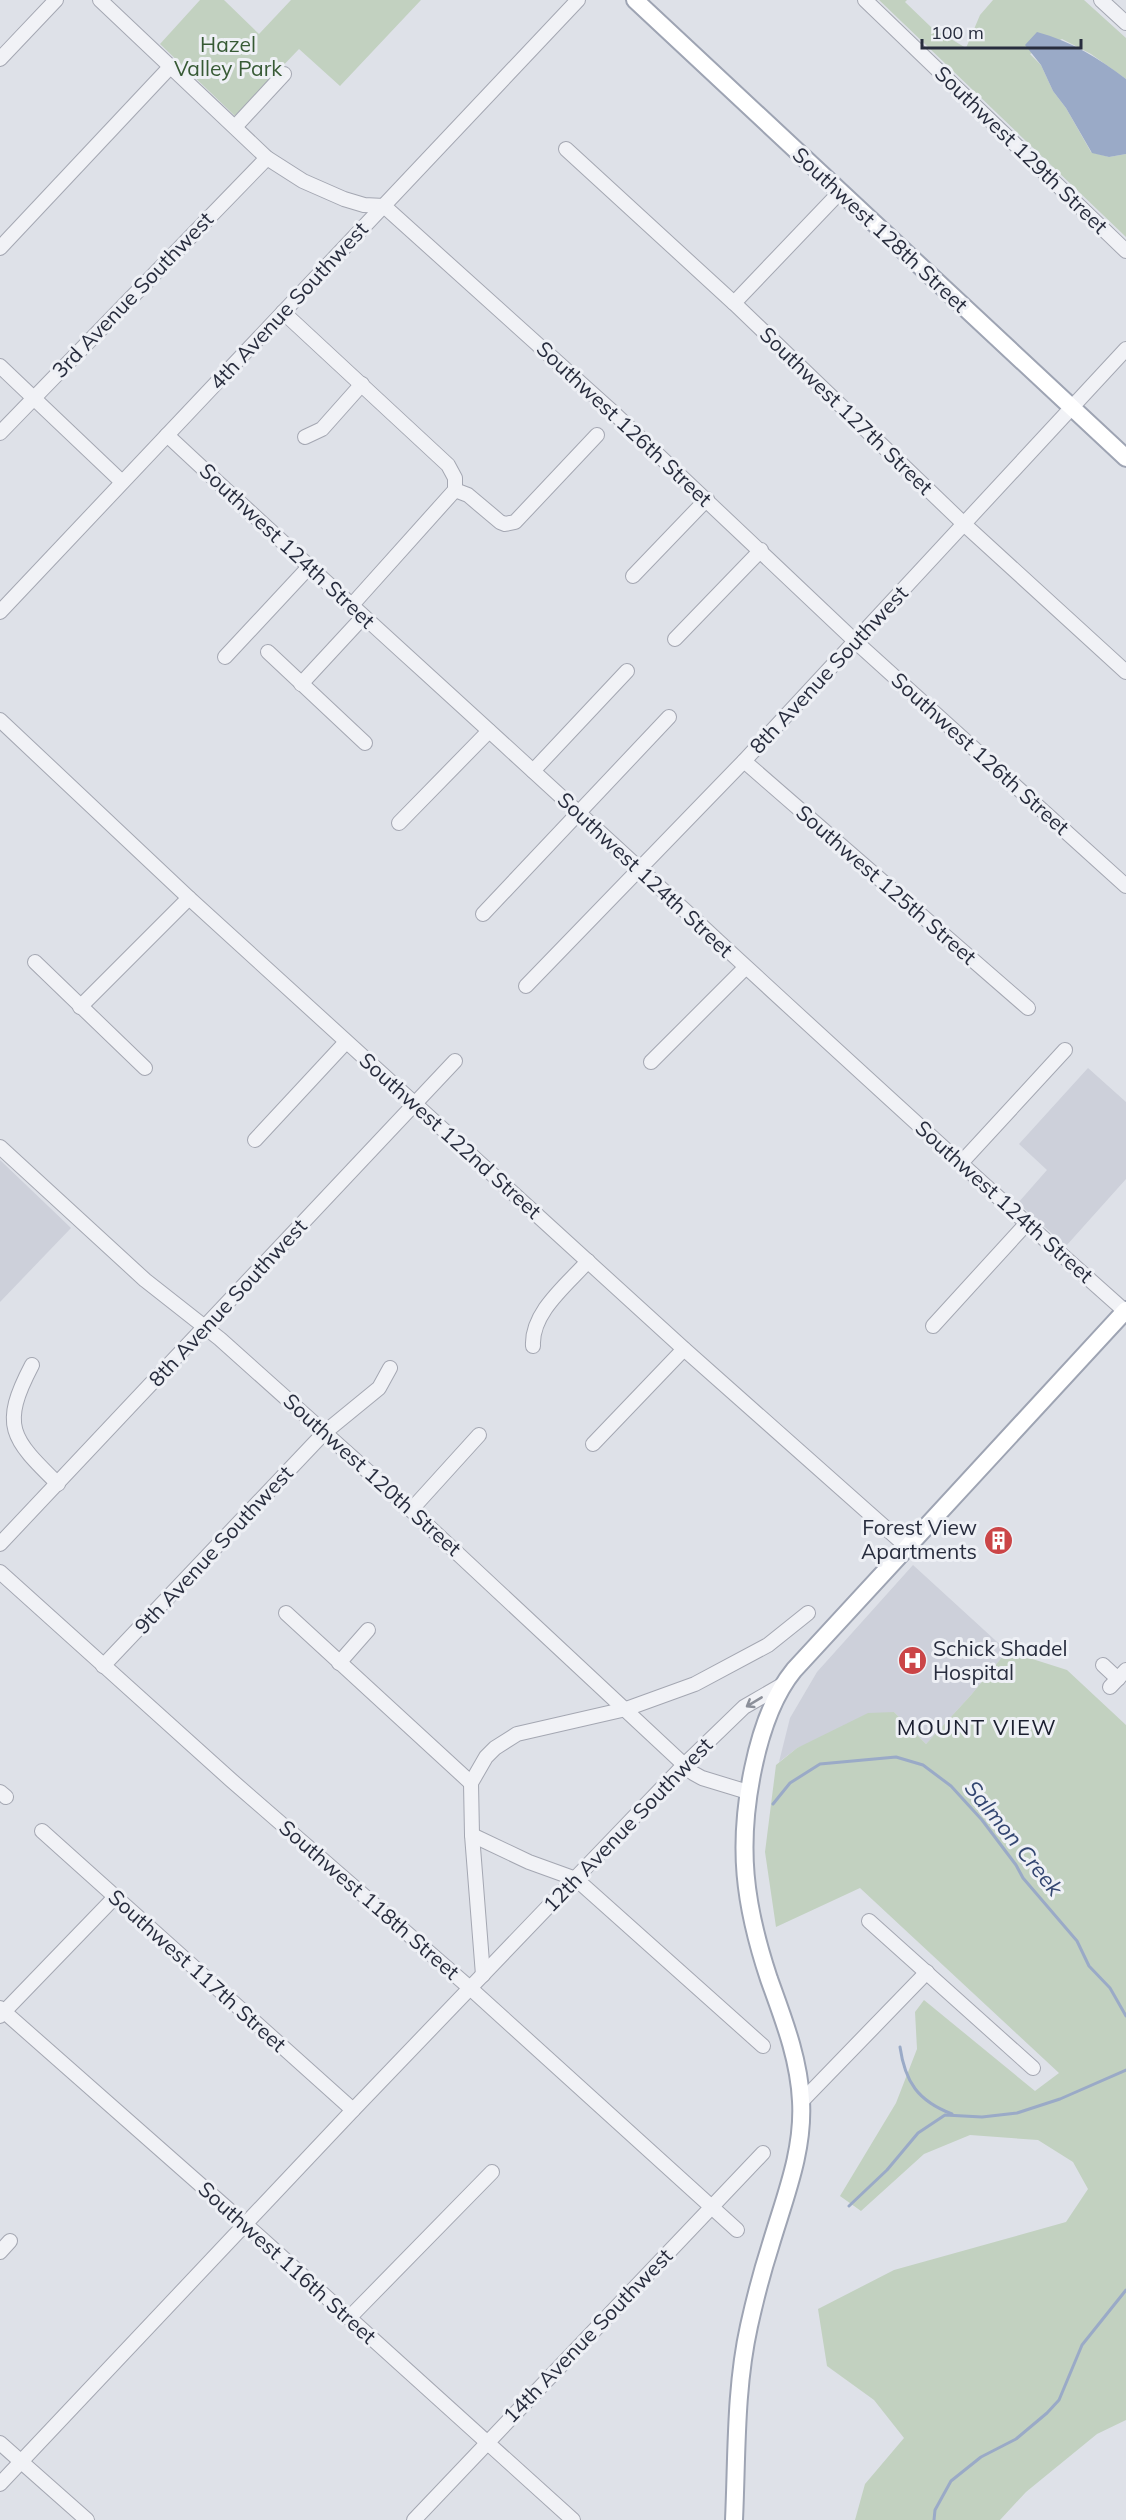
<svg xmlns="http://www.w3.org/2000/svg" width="1126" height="2520" viewBox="0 0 1126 2520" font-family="Mulish,sans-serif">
<rect width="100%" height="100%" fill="#dee1e8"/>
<g fill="#cdd0da">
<path d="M1088,1068L1126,1102V1179L1066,1246L1018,1203L1047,1170L1019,1144Z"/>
<path d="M0,1160L71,1228L0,1302Z"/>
<path d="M913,1565L1007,1651L971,1695L926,1744L894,1712L797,1748L779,1762L790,1718L817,1672Z"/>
</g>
<g fill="#c2d1c0">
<path d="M200,0H224L259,34L291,0H421L340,86L299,49L235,116L160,44Z"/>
<path d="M879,0H907L905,2L931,27L966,48L980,15L993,0H1084L1126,38V79L1091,54L1062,39L1030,54L1041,65L1053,91L1066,108L1091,152L1109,157L1126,154V237Z"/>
<path d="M1007,1651L1067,1670L1126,1725V2420L1097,2434L1026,2492L1000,2520H855L865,2484L904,2438L874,2400L827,2366L818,2309L894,2270L1066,2222L1088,2189L1073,2162L1038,2140L970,2135L924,2154L861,2211L840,2196L896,2103L917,2049L915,2012L924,2000L1035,2091L1059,2073L860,1888L776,1927L765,1852L776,1765L797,1748L868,1713L894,1712L926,1744L971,1695Z"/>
</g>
<path fill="#9aaac7" d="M1037,32C1071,41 1098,58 1126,79V154L1109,157L1092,153L1066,108L1053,91L1041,65L1025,45Z"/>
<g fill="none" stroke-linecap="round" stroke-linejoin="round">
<g stroke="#9aaac7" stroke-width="3">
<path d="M773,1804L790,1783L820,1764L896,1757L923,1765L951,1786L982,1820L1016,1865L1023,1878L1077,1941L1089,1966L1110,1988L1126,2016"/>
<path d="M900,2047C905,2082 918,2101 952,2114"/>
<path d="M849,2206L887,2170L918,2133L945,2115L982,2117L1017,2113L1060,2099L1126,2070"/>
<path d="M934,2520L935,2510L951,2481L981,2457L1016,2439L1047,2413L1059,2400L1082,2345L1126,2290"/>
</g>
<defs>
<g id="minor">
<path d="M100,0L267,158L303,181L344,199L364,205L384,206L616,415L856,642L1126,886"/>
<path d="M865,0L1126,251"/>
<path d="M1101,0L1126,23"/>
<path d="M0,59L56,0"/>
<path d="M235,127L284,74"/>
<path d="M566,149L735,304L965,525L1126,672"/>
<path d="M0,248L171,66"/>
<path d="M734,303L840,192"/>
<path d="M283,312L448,465L455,478V490"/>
<path d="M0,366L122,482"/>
<path d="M0,433L267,158"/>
<path d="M167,435C304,563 443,688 581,815C762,981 942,1149 1126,1312"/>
<path d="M305,437L322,429L362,384"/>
<path d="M455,490L468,495L500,522L505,524L515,522L597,435"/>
<path d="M633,576L707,499"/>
<path d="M351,606L455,490"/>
<path d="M0,612L578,0"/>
<path d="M675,639L761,550"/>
<path d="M268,652L365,743"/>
<path d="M225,657L308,568"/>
<path d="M301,684L363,617"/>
<path d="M0,720L189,898L684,1349L906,1546"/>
<path d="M744,761L1028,1008"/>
<path d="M533,771L627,671"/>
<path d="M399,823L489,731"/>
<path d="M483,914L669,717"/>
<path d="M35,962L145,1068"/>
<path d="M526,986L744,761L1126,349"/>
<path d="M80,1007L189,898"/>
<path d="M651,1062L745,968"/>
<path d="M255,1140L346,1042"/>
<path d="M0,1147L145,1280L220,1339L411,1510L693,1773L702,1778L748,1792"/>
<path d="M961,1163L1065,1050"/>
<path d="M933,1326L1026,1224"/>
<path d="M533,1346C531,1312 568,1284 588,1261"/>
<path d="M32,1365C0,1426 11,1438 58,1484"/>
<path d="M593,1444L684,1349"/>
<path d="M411,1510L479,1435"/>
<path d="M0,1544L455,1061"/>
<path d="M0,1572L231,1780L470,1988L737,2230"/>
<path d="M286,1613L471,1783"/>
<path d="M339,1663L368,1630"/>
<path d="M1103,1665L1118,1679"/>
<path d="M103,1666L324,1433L379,1388L390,1368"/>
<path d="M1110,1687L1126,1670"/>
<path d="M0,1792L6,1797"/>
<path d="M42,1831L353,2110"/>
<path d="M472,1835L529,1862L576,1879L763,2046"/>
<path d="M869,1921L1033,2068"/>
<path d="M483,1975L472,1835L471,1783L486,1757L495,1748L517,1734L626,1709L695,1684L768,1645L808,1613"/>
<path d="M0,2008L262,2239L573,2520"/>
<path d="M0,2016L115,1897"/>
<path d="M801,2102L927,1972"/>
<path d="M0,2252L10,2241"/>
<path d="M349,2318L492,2172"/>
<path d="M0,2443L87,2520"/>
<path d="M0,2484L353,2110L684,1765L744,1707L782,1685"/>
<path d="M414,2520L763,2153"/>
</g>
<g id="major">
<path d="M635,0L1126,458"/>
<path d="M734,2520C737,2455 735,2389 749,2326C755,2299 762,2272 770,2247C784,2199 804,2152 801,2101C799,2058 783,2018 769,1979C744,1904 737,1846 753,1769C760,1735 772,1697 794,1670L1126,1310"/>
</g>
</defs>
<use href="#minor" stroke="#a4a7b2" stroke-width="16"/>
<use href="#major" stroke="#9ea4b3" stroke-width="20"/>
<use href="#minor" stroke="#f1f2f6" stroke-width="14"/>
<use href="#major" stroke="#fff" stroke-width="16"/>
</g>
<defs><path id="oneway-shaft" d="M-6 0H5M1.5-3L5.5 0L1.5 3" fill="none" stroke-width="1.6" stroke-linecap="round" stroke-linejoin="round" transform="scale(1.5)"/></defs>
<use stroke="#8c909a" href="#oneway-shaft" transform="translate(754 1702) rotate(149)"/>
<defs>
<symbol id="building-disc" viewBox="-11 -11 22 22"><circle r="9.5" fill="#cb4547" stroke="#eef0f5"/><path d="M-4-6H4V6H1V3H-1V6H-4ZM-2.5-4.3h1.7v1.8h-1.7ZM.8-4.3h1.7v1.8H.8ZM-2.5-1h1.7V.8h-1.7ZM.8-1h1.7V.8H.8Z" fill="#fff"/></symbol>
<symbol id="hospital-disc" viewBox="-11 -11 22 22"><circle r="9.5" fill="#cb4547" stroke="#eef0f5"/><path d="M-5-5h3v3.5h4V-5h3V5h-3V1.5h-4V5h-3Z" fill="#fff"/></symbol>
</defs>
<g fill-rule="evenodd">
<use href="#building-disc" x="982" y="1524" width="33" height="33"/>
<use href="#hospital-disc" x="896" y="1644" width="33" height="33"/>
</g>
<g text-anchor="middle" stroke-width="6" stroke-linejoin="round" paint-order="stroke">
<g font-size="21" fill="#375a35" stroke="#eef0f5">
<text x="228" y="52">Hazel<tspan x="228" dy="24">Valley Park</tspan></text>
</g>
<g font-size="21" fill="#282d3e" stroke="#eef0f5">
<text transform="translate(1021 150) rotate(44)" y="7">Southwest 129th Street</text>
<text transform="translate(880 230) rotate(43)" y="7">Southwest 128th Street</text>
<text transform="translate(133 295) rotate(-46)" y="7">3rd Avenue Southwest</text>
<text transform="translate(289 306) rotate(-47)" y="7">4th Avenue Southwest</text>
<text transform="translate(846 411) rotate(44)" y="7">Southwest 127th Street</text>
<text transform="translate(624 424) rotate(43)" y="7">Southwest 126th Street</text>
<text transform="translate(287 546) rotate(43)" y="7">Southwest 124th Street</text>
<text transform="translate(829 670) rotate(-47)" y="7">8th Avenue Southwest</text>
<text transform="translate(980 754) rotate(42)" y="7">Southwest 126th Street</text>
<text transform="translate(645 875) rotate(43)" y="7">Southwest 124th Street</text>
<text transform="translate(886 885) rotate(41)" y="7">Southwest 125th Street</text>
<text transform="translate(450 1136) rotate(42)" y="7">Southwest 122nd Street</text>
<text transform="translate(1004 1202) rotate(42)" y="7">Southwest 124th Street</text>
<text transform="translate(228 1303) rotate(-47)" y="7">8th Avenue Southwest</text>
<text transform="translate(372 1475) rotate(42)" y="7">Southwest 120th Street</text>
<text transform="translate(214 1550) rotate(-47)" y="7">9th Avenue Southwest</text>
<text transform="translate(628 1825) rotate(-46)" y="7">12th Avenue Southwest</text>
<text transform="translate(369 1900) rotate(41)" y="7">Southwest 118th Street</text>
<text transform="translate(197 1971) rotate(42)" y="7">Southwest 117th Street</text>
<text transform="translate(287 2263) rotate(42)" y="7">Southwest 116th Street</text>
<text transform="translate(588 2336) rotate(-46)" y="7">14th Avenue Southwest</text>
</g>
<g font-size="21" fill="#282d3e" stroke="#eef0f5" text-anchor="end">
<text x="977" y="1535">Forest View<tspan x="977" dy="24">Apartments</tspan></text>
<text x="933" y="1656" text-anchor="start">Schick Shadel<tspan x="933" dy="24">Hospital</tspan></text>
</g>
<g font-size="22" letter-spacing="1.5" fill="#1a1e2f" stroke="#eef0f5">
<text x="977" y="1735">MOUNT VIEW</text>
</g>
<g font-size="22" font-style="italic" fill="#334671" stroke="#eef0f5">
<text transform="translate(1014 1838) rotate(51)" y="8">Salmon Creek</text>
</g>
</g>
<path d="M922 39v9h159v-9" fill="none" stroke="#282d3e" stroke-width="3"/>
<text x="931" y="39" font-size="18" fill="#282d3e" stroke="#eef0f5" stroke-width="4.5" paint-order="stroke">100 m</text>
</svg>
